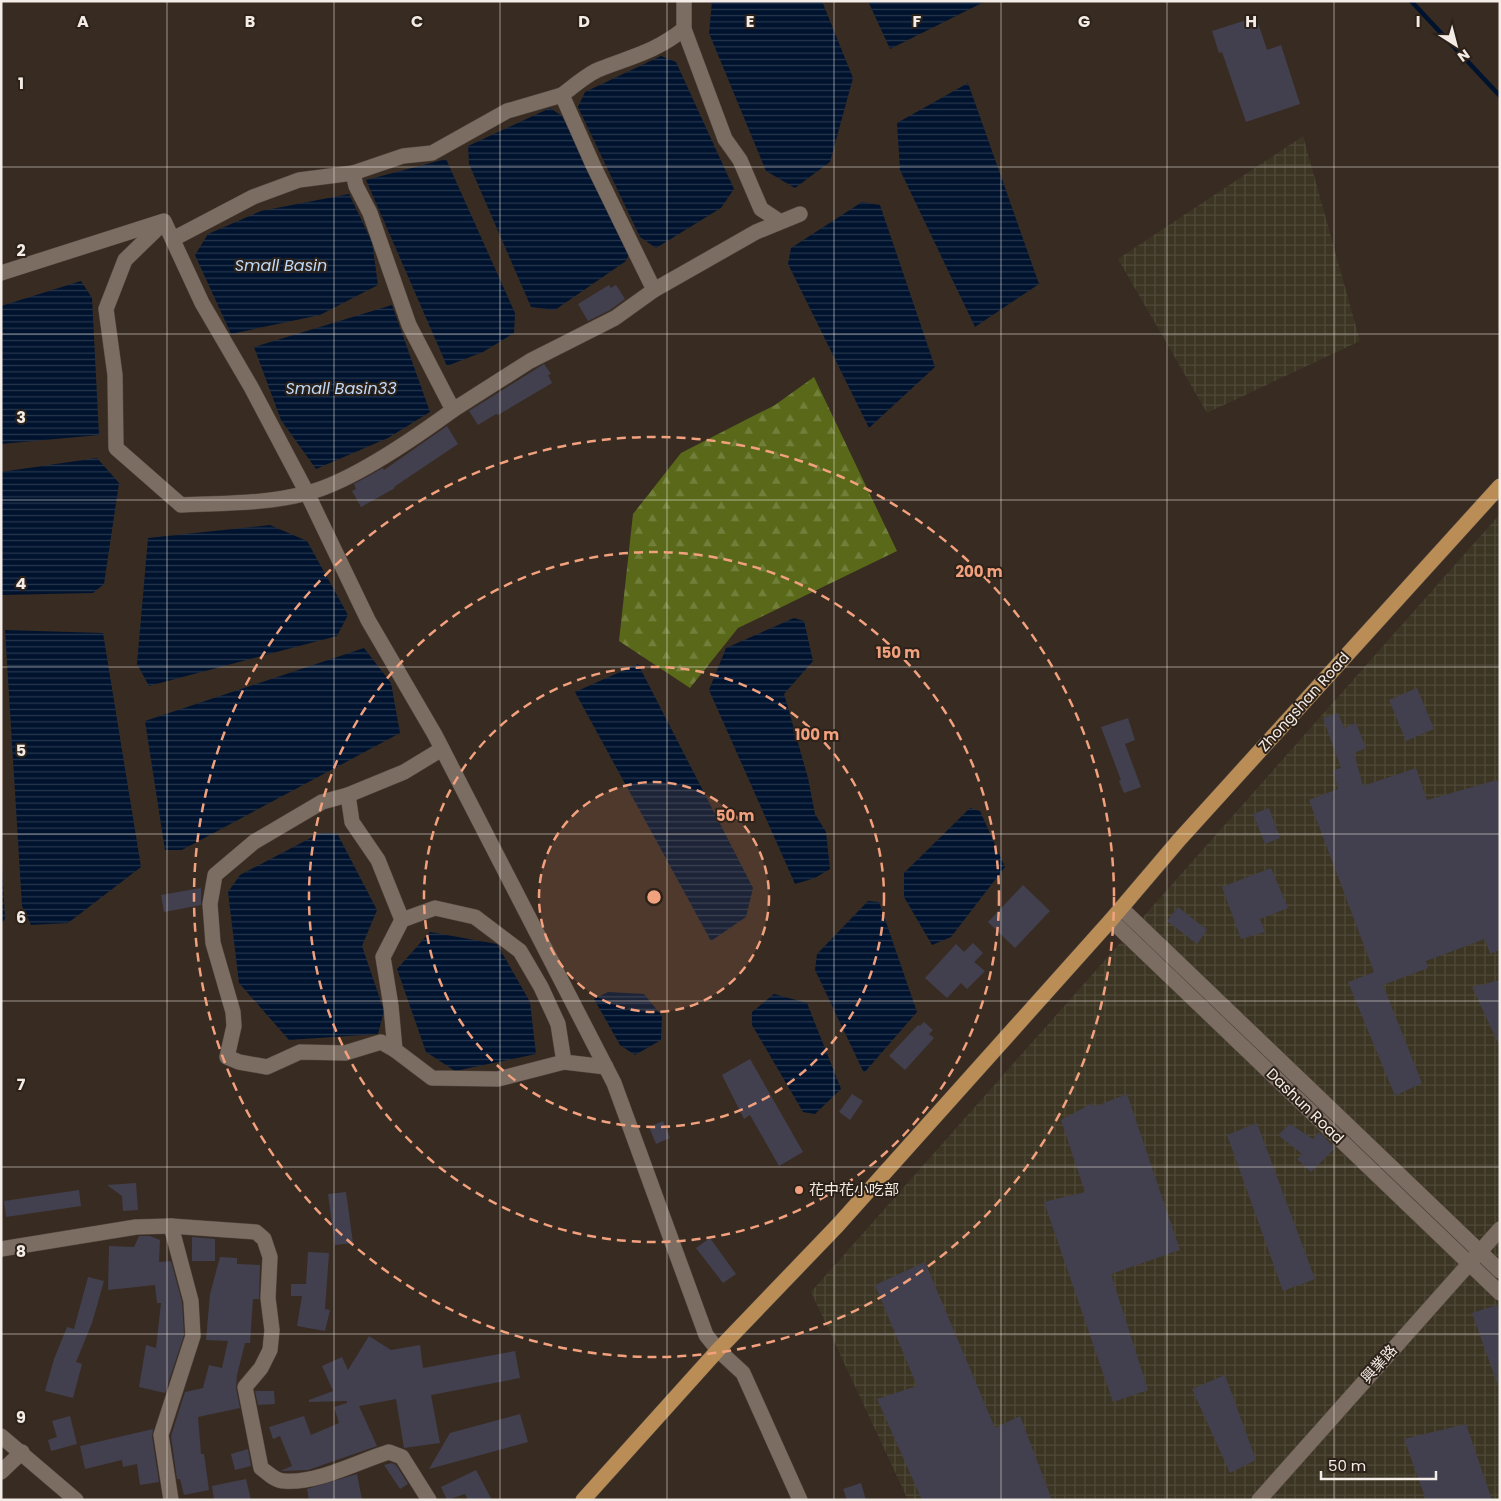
<svg xmlns="http://www.w3.org/2000/svg" width="1501" height="1501" viewBox="0 0 1501 1501" font-family="Poppins,'Noto Sans TC',sans-serif">
<defs>
<pattern id="industrial-grid" width="8" height="8" patternUnits="userSpaceOnUse" patternTransform="scale(1.25)"><rect width="8" height="8" fill="#3c3524"/><path d="M0 4h8M4 0v8" fill="none" stroke="#4f4939"/></pattern>
<pattern id="forest-firs" width="22" height="20" patternUnits="userSpaceOnUse" patternTransform="scale(1.25)"><rect width="22" height="20" fill="#596919"/><path d="M5 1l3.5 6h-7zM16 11l3.5 6h-7z" fill="#717f3a"/></pattern>
<pattern id="water-rules" width="6" height="5" patternUnits="userSpaceOnUse" patternTransform="scale(1.25)"><rect width="6" height="5" fill="#00132e"/><path d="M0 2.5h6" fill="none" stroke="#26364c"/></pattern>
</defs>
<rect width="100%" height="100%" fill="#382b22"/>
<g fill="url(#industrial-grid)">
<path d="M1303,136L1360,341L1207,413L1118,259Z"/>
<path d="M1500,514V1500H908L811,1292Z"/>
</g>
<path fill="url(#forest-firs)" d="M814,377L897,551L738,628L690,688L619,641L633,514L681,453L775,405Z"/>
<g fill="url(#water-rules)">
<path d="M712,1H822L853,78L830,162L795,188L766,171L709,33Z"/>
<path d="M868,1H986L890,49Z"/>
<path d="M661,56L676,62L734,189L721,208L656,248L640,237L578,107L585,92Z"/>
<path d="M968,83L1039,284L975,327L900,170L897,123Z"/>
<path d="M550,108L562,116L630,251L626,261L555,310L531,307L469,164L468,146Z"/>
<path d="M446,159L515,313L514,333L483,352L447,366L366,180Z"/>
<path d="M349,194L372,242L378,285L320,315L231,334L195,255L208,234L261,211Z"/>
<path d="M862,202L880,205L935,367L869,428L788,264L791,248Z"/>
<path d="M81,281L92,298L99,435L1,444V306Z"/>
<path d="M392,305L430,412L388,438L316,469L281,420L254,347Z"/>
<path d="M97,458L119,483L104,584L93,593L1,595V472Z"/>
<path d="M270,525L307,541L348,615L337,636L149,686L137,664L148,538Z"/>
<path d="M794,618L804,621L813,661L784,694L808,778L815,814L826,832L830,869L815,878L795,884L709,690L726,648Z"/>
<path d="M5,630L103,633L141,867L68,923L31,925L22,906Z"/>
<path d="M364,648L391,683L400,733L182,850H165L145,721Z"/>
<path d="M638,664L753,888L746,917L711,941L575,692Z"/>
<path d="M970,808L980,811L1005,867L951,937L932,945L904,897V873Z"/>
<path d="M320,833H337L377,910L362,946L384,1011L378,1034L289,1040L239,983L228,892L240,875Z"/>
<path d="M1,847L5,919L1,924Z"/>
<path d="M868,901L879,902L917,1012L864,1073L815,970L817,954Z"/>
<path d="M430,932L497,944L530,1002L536,1054L455,1071L426,1052L397,969Z"/>
<path d="M608,992L644,994L662,1016L661,1040L635,1055L620,1045L594,999Z"/>
<path d="M774,994L807,1003L841,1089L815,1114L803,1112L752,1025V1012Z"/>
</g>
<g fill="none" stroke-linecap="round" stroke-linejoin="round">
<path stroke="#00132e" stroke-width="4.5" d="M1411,1L1500,96"/>
</g>
<g fill="#42404e">
<path d="M1256,17L1267,50L1281,45L1300,104L1246,122L1222,52L1219,53L1212,31Z"/>
<path d="M609,285L611,288L616,285L625,299L610,310L588,321L578,304Z"/>
<path d="M544,364L551,374L548,375L552,383L498,415L496,414L478,425L469,411Z"/>
<path d="M447,426L458,444L394,487L395,488L361,507L352,491L356,489L354,484L383,468L384,470Z"/>
<path d="M1417,688L1434,729L1406,741L1389,700Z"/>
<path d="M1338,713L1344,728L1356,723L1366,748L1354,753L1363,786L1416,768L1427,800L1497,780L1500,786V950L1490,954L1485,939L1426,961L1428,968L1383,985L1422,1083L1395,1096L1348,982L1374,972L1309,800L1338,789L1333,770L1341,768L1323,718Z"/>
<path d="M1128,718L1135,740L1125,744L1141,787L1124,793L1119,781L1121,780L1101,727Z"/>
<path d="M1269,808L1280,838L1265,844L1253,814Z"/>
<path d="M1271,868L1288,908L1260,919L1265,932L1241,939L1222,887Z"/>
<path d="M1023,885L1050,911L1015,948L988,922Z"/>
<path d="M201,888V905L164,912L161,895Z"/>
<path d="M1178,907L1207,930L1197,944L1167,921Z"/>
<path d="M973,943L983,953L974,962L985,971L967,989L961,983L947,998L925,978L956,944L964,952Z"/>
<path d="M1500,980V1047L1472,987Z"/>
<path d="M924,1022L933,1030L929,1034L934,1038L905,1070L889,1056L918,1025L920,1026Z"/>
<path d="M750,1059L803,1152L779,1166L750,1115L744,1119L722,1075Z"/>
<path d="M852,1094L863,1101L850,1120L839,1112Z"/>
<path d="M1127,1094L1180,1250L1111,1274L1148,1390L1113,1402L1044,1202L1085,1192L1061,1120L1093,1103L1094,1107Z"/>
<path d="M663,1121L670,1138L656,1144L649,1127Z"/>
<path d="M1257,1123L1315,1279L1283,1291L1227,1135Z"/>
<path d="M1290,1124L1313,1139L1319,1132L1335,1148L1311,1172L1297,1159L1302,1154L1278,1135Z"/>
<path d="M136,1183L138,1210L123,1211L122,1196L107,1185Z"/>
<path d="M79,1190L81,1206L6,1217L4,1201Z"/>
<path d="M346,1192L353,1243L335,1245L328,1194Z"/>
<path d="M139,1236H150L160,1240L159,1262L171,1261L182,1302L184,1335L165,1393L139,1387L146,1345L156,1348L161,1303H157L155,1285L108,1290L109,1246L134,1247Z"/>
<path d="M192,1237L215,1239V1261H192Z"/>
<path d="M710,1238L736,1274L723,1283L696,1248Z"/>
<path d="M308,1252L329,1253L325,1309L330,1310L325,1331L297,1326L302,1296H291V1284H306Z"/>
<path d="M220,1257L237,1258V1264L260,1265L259,1299H253L250,1343H245L237,1375L236,1388L240,1408L198,1417L201,1454H204L209,1490L184,1495L180,1479H177L171,1436L185,1392L203,1388L209,1365L222,1368L228,1341L206,1340L210,1294Z"/>
<path d="M925,1262L995,1428L1020,1416L1052,1500H922L877,1399L917,1386L875,1285Z"/>
<path d="M88,1277L104,1281L92,1323L76,1362L82,1364L73,1398L45,1391L54,1359L67,1327L74,1329Z"/>
<path d="M1497,1305L1500,1313L1498,1386L1472,1313Z"/>
<path d="M369,1336L391,1350L420,1345L423,1368L515,1351L520,1378L431,1395L440,1443L404,1448L396,1399L359,1406L377,1446L308,1470L280,1471L292,1466L280,1436L273,1439L269,1427L304,1416L311,1435L339,1423L334,1407L347,1403V1401L309,1402V1400L333,1391L322,1366L342,1357L348,1370Z"/>
<path d="M1225,1375L1256,1460L1230,1473L1192,1389Z"/>
<path d="M255,1391H274L275,1404L258,1405Z"/>
<path d="M520,1414L528,1442L429,1469L450,1433Z"/>
<path d="M70,1416L77,1444L51,1451L48,1440L57,1437L52,1421Z"/>
<path d="M1466,1424L1492,1500H1426L1404,1439Z"/>
<path d="M153,1429L152,1436L159,1482L140,1485L137,1464L123,1467L122,1460L85,1469L80,1446Z"/>
<path d="M248,1449L251,1466L235,1470L231,1454Z"/>
<path d="M392,1463L396,1465L408,1484L400,1489L384,1465Z"/>
<path d="M476,1470L492,1500H468L465,1494L447,1500L441,1487Z"/>
<path d="M357,1474L362,1500H309L307,1489Z"/>
<path d="M246,1479L251,1500H214L212,1486Z"/>
<path d="M861,1483L866,1500H847L843,1489Z"/>
</g>
<g fill="none" stroke-linecap="round" stroke-linejoin="round">
<defs>
<g id="minor">
<path d="M684,1V29L725,139L740,160L761,209L779,221"/>
<path d="M353,173L403,156L432,153L507,111L562,95"/>
<path d="M162,224L125,260L106,309L115,375L116,448L181,505C223,503 267,504 307,493C352,482 416,437 453,410L409,325L370,213L356,186L353,173L299,180L253,197L173,239"/>
<path d="M1,273L164,221L202,303L251,387L307,493L368,620L435,735L614,1083L706,1335L718,1350L743,1373L800,1500"/>
<path d="M654,290L593,165L562,95C574,86 587,74 600,69C633,56 655,52 684,29"/>
<path d="M453,410L530,361L615,318L654,290L756,232L800,214"/>
<path d="M442,749L404,772L348,795L352,822L378,860L402,920L435,908L475,917L520,951L541,987L558,1024L564,1062L606,1067"/>
<path d="M348,795L322,802L254,842L215,875L210,904L213,943L233,1012L234,1026L227,1057L239,1062L267,1067L300,1052L345,1053L381,1042L395,1050"/>
<path d="M1121,908L1500,1271"/>
<path d="M402,920L383,957L391,1006L395,1050L432,1078L498,1079L564,1062"/>
<path d="M1111,920L1500,1293"/>
<path d="M1,1249L136,1227L171,1226L256,1232L264,1239L270,1257L268,1298L272,1330L270,1350L261,1368L245,1387L261,1468C268,1473 275,1481 284,1481C317,1484 359,1461 389,1452L402,1457L429,1500"/>
<path d="M1,1436L76,1500"/>
<path d="M1,1472L22,1452"/>
<path d="M171,1500L161,1435L193,1336L191,1301L171,1226"/>
<path d="M1259,1500L1500,1229"/>
</g>
<path id="major" d="M583,1500L718,1350L838,1225L1111,920L1179,840L1500,486"/>
</defs>
<use href="#minor" stroke="#524840" stroke-width="16"/>
<use href="#major" stroke="#524840" stroke-width="16"/>
<use href="#minor" stroke="#7c6d63" stroke-width="15"/>
<use href="#major" stroke="#ba8d56" stroke-width="15"/>
</g>
<path fill="none" stroke="#f4ece6" stroke-width="1" stroke-opacity="0.55" d="M167,1V1500M334,1V1500M500,1V1500M667,1V1500M834,1V1500M1001,1V1500M1167,1V1500M1334,1V1500M1,167H1500M1,334H1500M1,500H1500M1,667H1500M1,834H1500M1,1001H1500M1,1167H1500M1,1334H1500"/>
<circle cx="654" cy="897" r="115" fill="#f2a17e" fill-opacity=".12"/>
<g fill="none" stroke="#f2a17e" stroke-width="2.5" stroke-dasharray="9 6">
<circle cx="654" cy="897" r="115"/>
<circle cx="654" cy="897" r="230"/>
<circle cx="654" cy="897" r="345"/>
<circle cx="654" cy="897" r="460"/>
</g>
<circle fill="#f2a17e" stroke="#2d2219" stroke-width="2" cx="799" cy="1190" r="5"/>
<g text-anchor="middle" stroke-width="4" stroke-linejoin="round" paint-order="stroke">
<g font-size="15" fill="#f4ece6" stroke="#2d2219">
<text transform="translate(1304 702) rotate(-48)" y="5">Zhongshan Road</text>
<text transform="translate(1305 1106) rotate(44)" y="5">Dashun Road</text>
<text transform="translate(1379 1364) rotate(-48)" y="5">興業路</text>
</g>
<g font-size="15" fill="#f4ece6" stroke="#2d2219" text-anchor="start">
<text x="809" y="1195">花中花小吃部</text>
</g>
<g font-size="16" font-style="italic" fill="#bfdbfb" stroke="#2d2219">
<text x="281" y="271">Small Basin</text>
<text x="341" y="394">Small Basin33</text>
</g>
</g>
<g font-size="16" text-anchor="middle" font-weight="bold" fill="#f4ece6" stroke="#2d2219" stroke-width="4" stroke-linejoin="round" paint-order="stroke">
<text x="83" y="27">A</text>
<text x="250" y="27">B</text>
<text x="417" y="27">C</text>
<text x="584" y="27">D</text>
<text x="750" y="27">E</text>
<text x="917" y="27">F</text>
<text x="1084" y="27">G</text>
<text x="1251" y="27">H</text>
<text x="1418" y="27">I</text>
<text x="21" y="89">1</text>
<text x="21" y="256">2</text>
<text x="21" y="423">3</text>
<text x="21" y="589">4</text>
<text x="21" y="756">5</text>
<text x="21" y="923">6</text>
<text x="21" y="1090">7</text>
<text x="21" y="1257">8</text>
<text x="21" y="1423">9</text>
</g>
<circle cx="654" cy="897" r="8" fill="#f2a17e" stroke="#2d2219" stroke-width="2.5"/>
<g font-size="15" text-anchor="middle" font-weight="bold" fill="#f2a17e" stroke="#2d2219" stroke-width="4" stroke-linejoin="round" paint-order="stroke">
<text x="979" y="577">200 m</text>
<text x="898" y="658">150 m</text>
<text x="817" y="740">100 m</text>
<text x="735" y="821">50 m</text>
</g>
<rect width="1501" height="1501" fill="none" stroke="#f4ece6" stroke-width="5"/>
<g transform="translate(1456 45) rotate(144)" stroke="#2d2219" stroke-width="4" paint-order="stroke">
<path d="M0-4L9 19L0 12L-9 19Z" fill="#f4ece6"/>
<text y="-8" font-size="14" font-weight="bold" text-anchor="middle" fill="#f4ece6">N</text>
</g>
<path d="M1321 1471v8h115v-8" fill="none" stroke="#f4ece6" stroke-width="2.5"/>
<text x="1328" y="1471" font-size="15" fill="#f4ece6" stroke="#2d2219" stroke-width="4" paint-order="stroke">50 m</text>
</svg>
